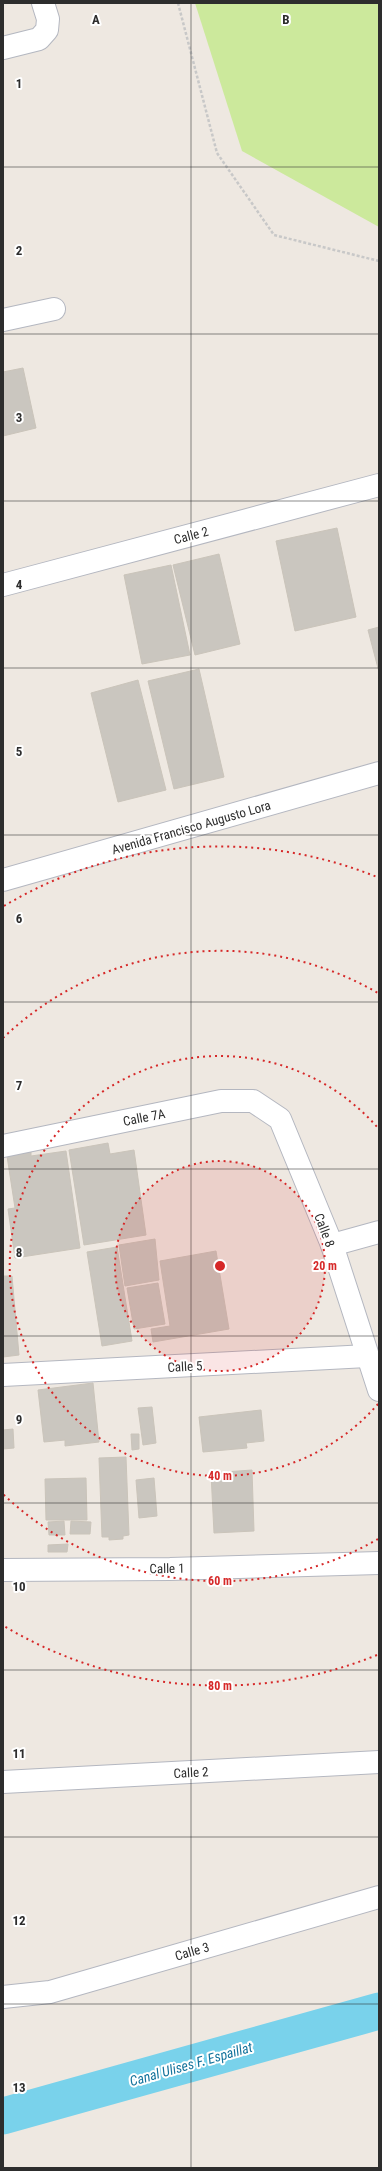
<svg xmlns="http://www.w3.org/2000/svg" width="382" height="2171" viewBox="0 0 382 2171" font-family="'Roboto Condensed',sans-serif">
<rect width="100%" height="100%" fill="#eee8e1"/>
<path fill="#cce99c" d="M195,3H379V227L242,151Z"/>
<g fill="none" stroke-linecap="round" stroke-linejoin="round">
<path stroke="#79d2eb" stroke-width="37" d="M3,2116L379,2011"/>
</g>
<g fill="#cac6bf" stroke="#cac4ba">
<path d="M23,368L36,428L3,436V372Z"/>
<path d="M337,528L356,617L295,631L276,541Z"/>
<path d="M219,554L240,644L195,655L173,565Z"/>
<path d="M171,565L190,655L142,664L124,575Z"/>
<path d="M379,627V672L368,630Z"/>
<path d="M199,669L224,777L174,789L148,681Z"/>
<path d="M138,680L166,790L118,802L91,693Z"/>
<path d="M108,1143L110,1154L134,1150L146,1235L84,1245L69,1150Z"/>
<path d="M66,1151L80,1248L15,1258L8,1209L15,1208L7,1156L31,1152V1156Z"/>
<path d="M155,1239L159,1280L125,1286L119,1245Z"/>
<path d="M117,1247L132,1341L102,1346L87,1252Z"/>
<path d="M216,1251L229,1329L153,1342L151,1329L170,1326L160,1261Z"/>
<path d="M3,1276H12L19,1355L3,1357Z"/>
<path d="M158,1283L165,1324L134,1329L127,1288Z"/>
<path d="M93,1383L99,1442L65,1446V1440L44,1442L38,1390Z"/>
<path d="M152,1407L156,1443L143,1445L138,1408Z"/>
<path d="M261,1410L264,1441L246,1443L247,1448L203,1452L199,1417Z"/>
<path d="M13,1429L14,1448L3,1449V1430Z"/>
<path d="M131,1434H139V1449L132,1450Z"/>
<path d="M126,1457L129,1535L123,1536V1539L109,1540V1537H102L99,1458Z"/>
<path d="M252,1470L254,1531L214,1533L211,1473Z"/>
<path d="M86,1478L87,1520H46L45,1479Z"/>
<path d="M154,1478L157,1516L139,1518L136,1480Z"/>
<path d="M64,1521L65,1535H49L48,1522Z"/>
<path d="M71,1521L91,1522L90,1534H70Z"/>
<path d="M68,1544L67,1552H48V1545Z"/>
</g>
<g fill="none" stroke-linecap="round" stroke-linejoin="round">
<defs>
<g id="minor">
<path d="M3,48L39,39L47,30L48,19L43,3"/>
<path d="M3,320L54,309"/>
<path d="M3,585L379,485"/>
<path d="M3,880L379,773"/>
<path d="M3,1146L221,1101H253L280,1119L332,1245L379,1390"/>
<path d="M332,1245L379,1232"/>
<path d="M3,1375L367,1356"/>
<path d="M3,1570L170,1569L379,1563"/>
<path d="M3,1782L379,1762"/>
<path d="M3,1997L50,1992L379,1897"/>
</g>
</defs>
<use href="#minor" stroke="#b4b7c0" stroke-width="24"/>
<path stroke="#c8c8c8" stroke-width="2.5" stroke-dasharray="3 2" stroke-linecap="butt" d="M178,3L217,153L274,235L379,261"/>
<use href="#minor" stroke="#fff" stroke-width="22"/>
</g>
<path fill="none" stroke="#2d2d2d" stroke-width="1" stroke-opacity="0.55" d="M191,3V2168M3,167H379M3,334H379M3,501H379M3,668H379M3,835H379M3,1002H379M3,1169H379M3,1336H379M3,1503H379M3,1670H379M3,1837H379M3,2004H379"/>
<circle cx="220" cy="1266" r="105" fill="#d62828" fill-opacity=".12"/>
<g fill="none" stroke="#d62828" stroke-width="2" stroke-dasharray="2 4">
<circle cx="220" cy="1266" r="105"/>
<path d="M378 1404A210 210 0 1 1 378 1128"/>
<path d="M378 1539A315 315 0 0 1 3 1494M3 1038A315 315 0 0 1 378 993"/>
<path d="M377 1655A420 420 0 0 1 4 1626M4 906A420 420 0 0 1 377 877"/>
</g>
<g text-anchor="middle" stroke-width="4" stroke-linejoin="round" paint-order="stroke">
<g font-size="13" fill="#2d2d2d" stroke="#fff">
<text transform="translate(191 535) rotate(-15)" y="5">Calle 2</text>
<text transform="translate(191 827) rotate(-16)" y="5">Avenida Francisco Augusto Lora</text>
<text transform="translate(144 1117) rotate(-11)" y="5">Calle 7A</text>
<text transform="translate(325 1230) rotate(69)" y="5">Calle 8</text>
<text transform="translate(185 1366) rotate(-3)" y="5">Calle 5</text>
<text transform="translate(167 1568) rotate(-1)" y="5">Calle 1</text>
<text transform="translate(191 1772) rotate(-3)" y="5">Calle 2</text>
<text transform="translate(192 1951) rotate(-16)" y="5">Calle 3</text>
</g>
<g font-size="14" font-style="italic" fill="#13739c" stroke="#fff">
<text transform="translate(191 2064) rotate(-16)" y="5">Canal Ulises F. Espaillat</text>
</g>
</g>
<g font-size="13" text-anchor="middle" font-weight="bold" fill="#2d2d2d" stroke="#fff" stroke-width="4" stroke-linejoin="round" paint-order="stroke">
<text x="96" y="24">A</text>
<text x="286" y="24">B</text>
<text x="19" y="88">1</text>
<text x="19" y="255">2</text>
<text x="19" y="422">3</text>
<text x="19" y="589">4</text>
<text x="19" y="756">5</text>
<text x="19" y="923">6</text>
<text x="19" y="1090">7</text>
<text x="19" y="1257">8</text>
<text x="19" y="1424">9</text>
<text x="19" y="1591">10</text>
<text x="19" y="1758">11</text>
<text x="19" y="1925">12</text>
<text x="19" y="2092">13</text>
</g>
<circle cx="220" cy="1266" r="6" fill="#d62828" stroke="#fff" stroke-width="2"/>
<g font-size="12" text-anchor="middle" font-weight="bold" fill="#d62828" stroke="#fff" stroke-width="4" stroke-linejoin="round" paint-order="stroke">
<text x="325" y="1270">20 m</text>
<text x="220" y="1480">40 m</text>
<text x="220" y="1585">60 m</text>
<text x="220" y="1690">80 m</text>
</g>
<rect width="382" height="2171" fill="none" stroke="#2d2d2d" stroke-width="8"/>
</svg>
